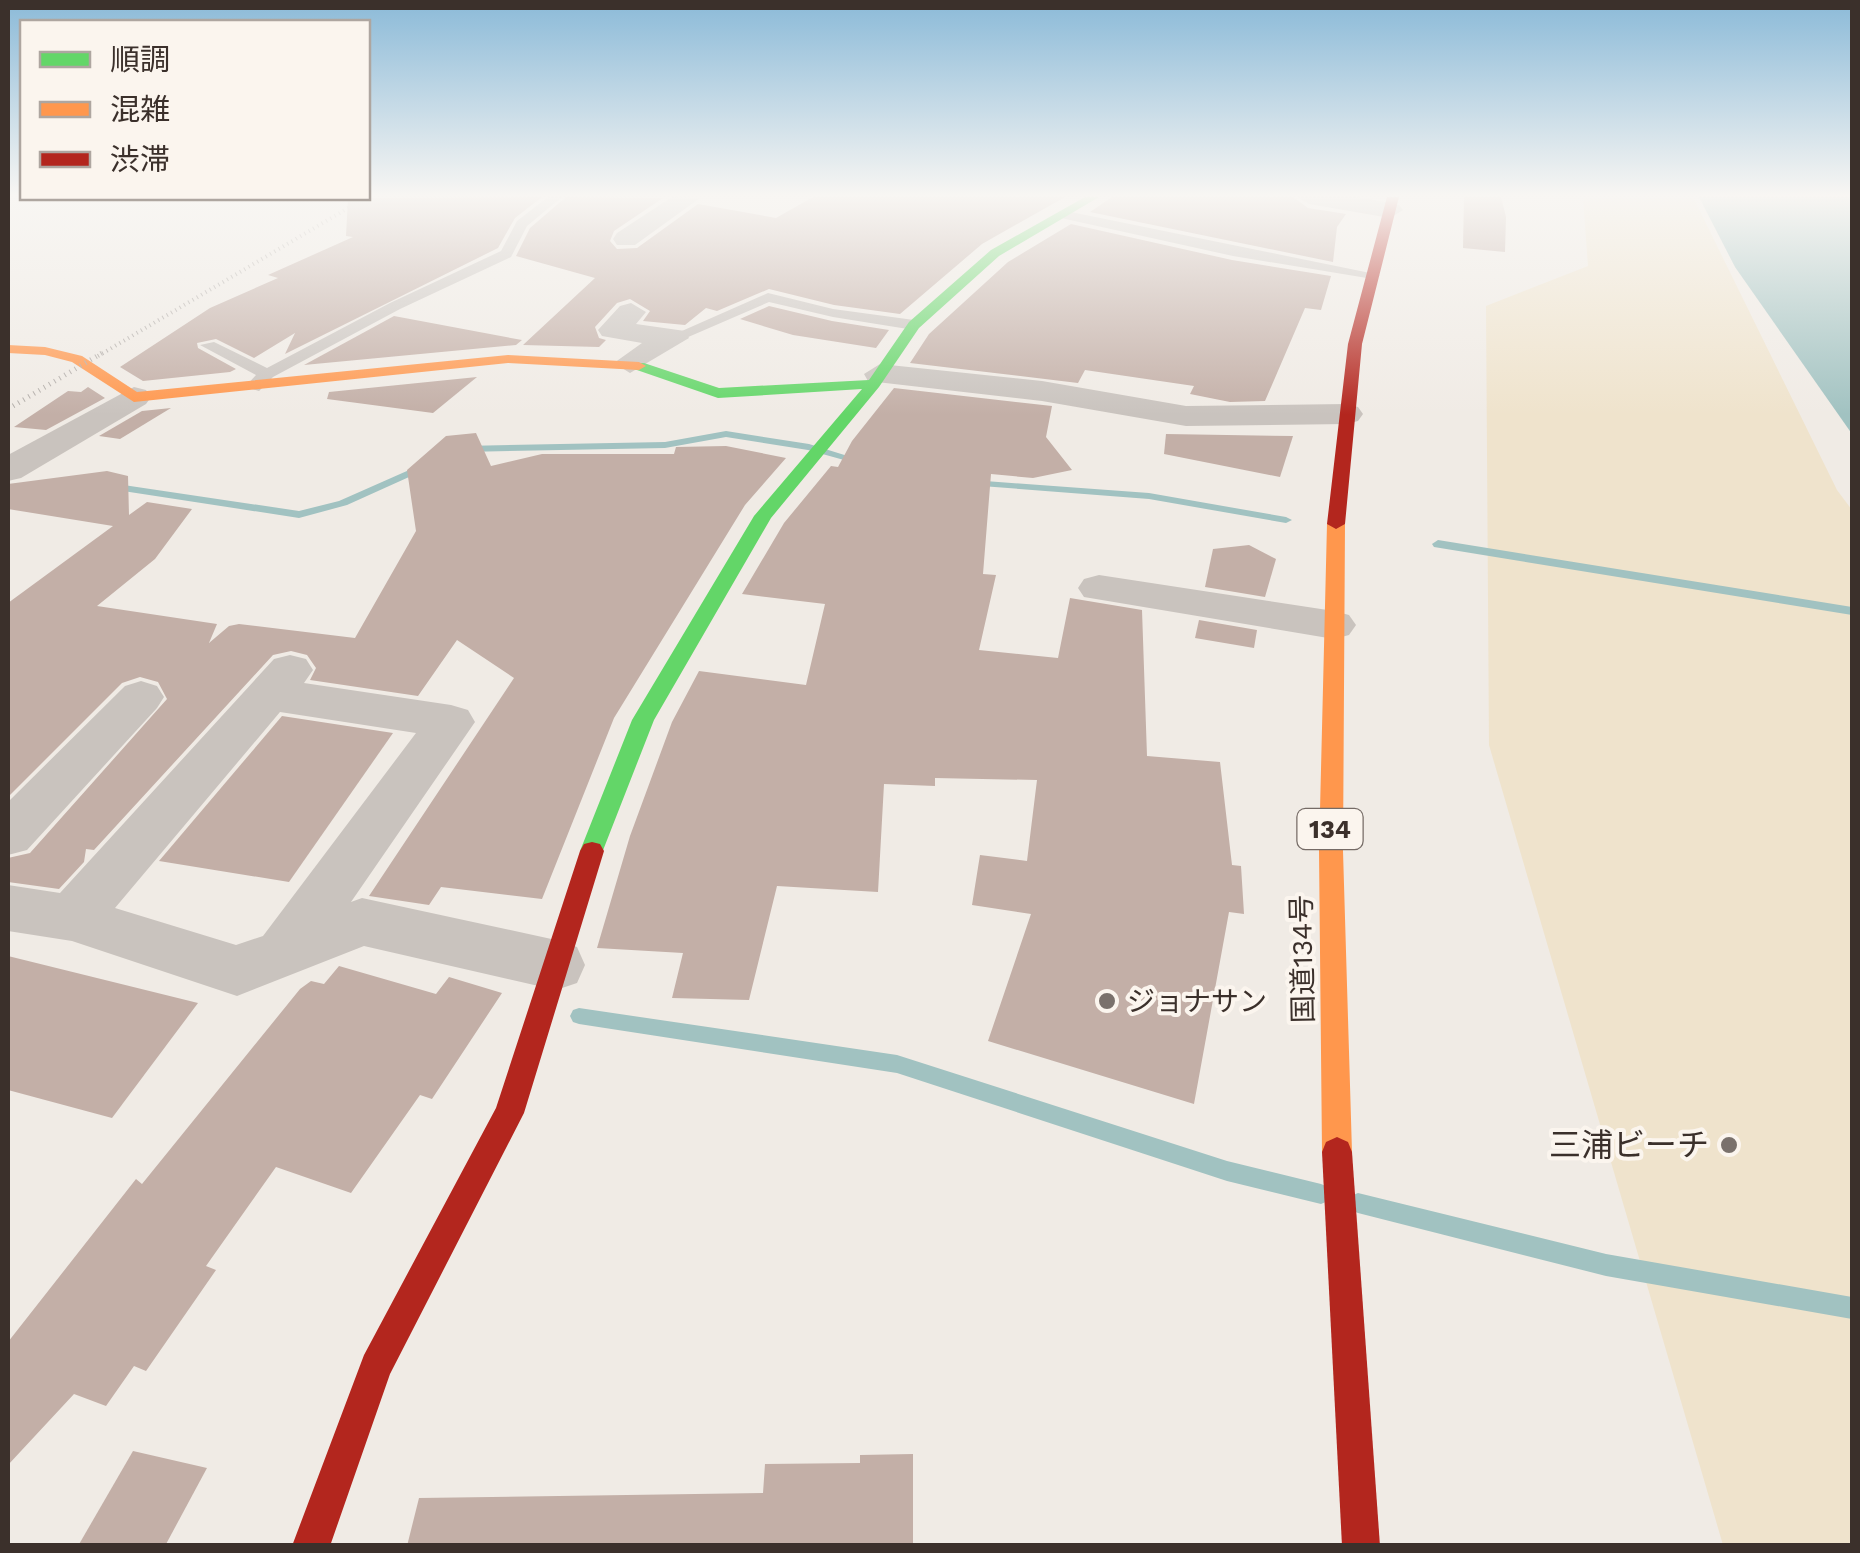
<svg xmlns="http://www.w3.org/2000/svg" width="1860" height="1553" viewBox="0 0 1860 1553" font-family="'Work Sans','Noto Sans JP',sans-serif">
<rect width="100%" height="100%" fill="#f0ebe5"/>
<path fill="#efe3cc" d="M1583,197H1693L1837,490L1852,510V1545H1723L1489,745L1486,306L1588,266Z"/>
<path fill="#a1c2c1" d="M1699,197H1852V434L1735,267Z"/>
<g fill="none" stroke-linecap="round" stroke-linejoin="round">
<g fill="#a1c2c1" fill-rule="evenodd">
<path d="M726,431L809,444L867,462L862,465L808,450L726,437L665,448L464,452L459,449L464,446L665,442Z"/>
<path d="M425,463L430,466L429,468L347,505L299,518L110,489L104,486L110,483L299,511L339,501Z"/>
<path d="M972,480L1149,493L1286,517L1292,520L1286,523L1149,499L968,485L966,483Z"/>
<path d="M1438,540L1852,607V615L1434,547L1432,544Z"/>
<path d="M579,1008L897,1055L1227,1161L1321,1184L1328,1187L1331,1194L1328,1201L1321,1204L1227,1181L897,1073L579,1024L573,1022L570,1016L573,1010Z"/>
<path d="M1358,1193L1606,1254L1852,1297V1319L1606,1276L1358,1213L1351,1210L1348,1203L1351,1196Z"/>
</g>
</g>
<g fill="#c3afa7">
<path d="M542,197L515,218L498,248L285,354L295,333L254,358L216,339L197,343L198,348L236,369L230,372L143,381L120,367L210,308L278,278L268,275L353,237L346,236L348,198Z"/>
<path d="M566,197L663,198L614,231L610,241L617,249L637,248L698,204L776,218L813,197H1065L982,244L900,314L834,305L769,289L717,311L706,308L685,325L643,321L650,311L630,299L617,303L595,327L599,338L606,340L599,347L523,345L595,278L516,256L530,228Z"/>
<path d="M1112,197H1293L1308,208L1346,214L1337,227L1333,262L1090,212Z"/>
<path d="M1464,197H1501L1506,217L1505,252L1463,248Z"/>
<path d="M1071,224L1232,260L1331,276L1321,310L1305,308L1265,401L1230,402L1190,394L1194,386L1085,370L1078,383L910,363L929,334L1008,262Z"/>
<path d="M769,306L832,321L889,330L876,348L793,335L740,319Z"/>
<path d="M394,316L522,340L516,345L304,365Z"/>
<path d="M477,377L433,413L327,399L329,392Z"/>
<path d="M88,387L105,398L46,430L14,427L68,391L81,392Z"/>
<path d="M894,388L1052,406L1046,437L1072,470L1033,478L991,474L983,574L996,575L979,650L1058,658L1070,598L1142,610L1147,756L1220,762L1232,865L1241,866L1244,914L1229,912L1194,1104L988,1041L1031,914L972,905L980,855L1027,861L1037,780L935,778V786L884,784L878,892L777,886L749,1000L672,998L683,953L597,948L630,836L672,722L699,671L806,685L825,604L742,594L784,523L831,466L838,467L852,441Z"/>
<path d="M171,408L120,439L99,436L142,411Z"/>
<path d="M476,433L491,466L542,454H674L676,447L726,446L786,458L745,505L614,718L542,899L441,887L429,905L369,896L514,678L457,640L418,696L310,680L316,668L307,655L291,651L273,655L94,850L86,849L84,862L59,889L8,882V858L30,853L167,699L158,682L140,677L122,683L8,797V603L113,526L8,509V484L107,471L128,476L129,515L147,502L192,509L155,559L97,606L217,624L209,643L229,626L239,624L355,638L416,531L407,470L446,436Z"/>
<path d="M1166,434L1293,436L1280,477L1164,454Z"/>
<path d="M1249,545L1276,559L1265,597L1205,587L1213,549Z"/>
<path d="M1199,620L1257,630L1254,648L1195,638Z"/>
<path d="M282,716L393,733L289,882L159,861Z"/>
<path d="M8,956L198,1003L112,1118L8,1090Z"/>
<path d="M339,966L436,994L449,977L502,993L432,1099L420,1095L351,1193L276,1167L206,1266L216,1270L146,1371L134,1366L106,1406L74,1394L8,1465V1342L136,1179L142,1184L300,989L311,981L324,984Z"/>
<path d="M133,1451L207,1468L165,1546H78Z"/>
<path d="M913,1454V1546H407L419,1498L763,1493L765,1464L860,1463V1455Z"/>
</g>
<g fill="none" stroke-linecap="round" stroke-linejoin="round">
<g fill="#c9c3be" fill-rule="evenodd">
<path d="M548,197H562L527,226L511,257L400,309L273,377L259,391L245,387L256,375L200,345L214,342L267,368L390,303L501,251L517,221Z"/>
<path d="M1066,211L1380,275L1373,279L1233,256L1061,218Z"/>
<path d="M768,293L833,309L914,320L922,325L914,330L833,317L769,302L679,341L666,338Z"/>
</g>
<g fill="#c9c3be" fill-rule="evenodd">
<path d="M672,197L700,198L635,245H617L613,239L617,233Z"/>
<path d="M1297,197H1358L1399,205L1403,210L1390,218L1309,204Z"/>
<path d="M631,303L646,312L636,324L685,331L689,338L630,373L614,363L642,343L602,336L598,330L620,306Z"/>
<path d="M880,364L1042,381L1186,406L1346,404L1358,407L1363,414L1358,421L1346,424L1186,426L1042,401L868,381L864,374Z"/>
<path d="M134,387L146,390L151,397L146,404L21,478L8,481V455Z"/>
<path d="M1099,575L1334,611L1349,615L1356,625L1349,635L1334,639L1084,597L1078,588L1084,579Z"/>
<path d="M290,655L306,659L313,670L304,683L451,705L468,710L475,722L351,902L362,898L556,940L577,947L585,965L577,983L556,990L364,946L237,996L72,941L8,931V885L60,893L274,659ZM280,712L416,733L263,936L236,945L115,908Z"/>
<path d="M141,681L157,686L164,697L157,708L27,850L8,855V802L125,686Z"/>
</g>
<path fill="#63d668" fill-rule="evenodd" d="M1085,197H1099L999,256L919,328L879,387L771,518L654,720L600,858H584L580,851L632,720L754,516L862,389L718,398L634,369V363H644L719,388L869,380L909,322L991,250Z"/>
<g fill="#ff974d" fill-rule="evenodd">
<path d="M8,345L45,347L82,356L137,392L508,355L639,362L646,366L639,370L508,363L134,402L72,362L45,355L8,353Z"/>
<path d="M1336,519L1345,524L1343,851L1352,1152L1348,1162L1337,1167L1326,1162L1322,1152L1319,851L1327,524Z"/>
</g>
<g fill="#b3261e" fill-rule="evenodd">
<path d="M1387,197H1399L1362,344L1345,524L1336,529L1327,524L1348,344Z"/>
<path d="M592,842L600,844L604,851L524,1113L390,1374L330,1546H292L364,1355L496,1108L580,851L584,844Z"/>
<path d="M1337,1137L1348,1142L1352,1152L1380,1546H1342L1322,1152L1326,1142Z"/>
</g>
<path stroke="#b1aca8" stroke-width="4" stroke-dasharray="1 4" stroke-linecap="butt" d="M98,356L365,198"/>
<path stroke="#b1aca8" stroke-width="5" stroke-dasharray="1 5" stroke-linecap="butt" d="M8,409L102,353"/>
</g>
<linearGradient id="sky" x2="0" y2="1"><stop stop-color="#8bbad8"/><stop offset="0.47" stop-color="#f8f6f3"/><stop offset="1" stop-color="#f8f6f3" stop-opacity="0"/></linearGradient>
<rect width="1860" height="415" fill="url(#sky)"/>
<g fill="#7a716c" stroke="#fbf5ee" stroke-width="4">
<circle cx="1107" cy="1001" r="10"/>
<circle cx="1729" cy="1145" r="10"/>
</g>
<g text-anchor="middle" stroke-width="8" stroke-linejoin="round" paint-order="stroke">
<rect fill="#fbf5ee" stroke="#756b66" stroke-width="2.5" x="1297.5" y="809" width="65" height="40" rx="8"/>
<g font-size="25" font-weight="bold" fill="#3b302b">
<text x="1330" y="838">134</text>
</g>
<g font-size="28" fill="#3b302b" stroke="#fbf5ee">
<text transform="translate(1302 959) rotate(-91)" y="10">国道134号</text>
</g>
<g font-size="28" fill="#3b302b" stroke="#fbf5ee" text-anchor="start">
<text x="1127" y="1011">ジョナサン</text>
</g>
<g font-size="32" fill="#3b302b" stroke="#fbf5ee" text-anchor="end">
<text x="1709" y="1156">三浦ビーチ</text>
</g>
</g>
<rect width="1860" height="1553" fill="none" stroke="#3b302b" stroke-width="20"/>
<rect x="20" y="20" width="350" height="180" fill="#fbf5ee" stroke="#aea6a0" stroke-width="2.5"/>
<rect x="40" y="52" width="50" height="15" fill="#63d668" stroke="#aea6a0" stroke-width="2.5"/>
<text x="110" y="70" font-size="30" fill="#3b302b">順調</text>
<rect x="40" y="102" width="50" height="15" fill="#ff974d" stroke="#aea6a0" stroke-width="2.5"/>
<text x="110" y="120" font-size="30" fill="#3b302b">混雑</text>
<rect x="40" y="152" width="50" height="15" fill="#b3261e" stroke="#aea6a0" stroke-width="2.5"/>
<text x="110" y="170" font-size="30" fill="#3b302b">渋滞</text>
</svg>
